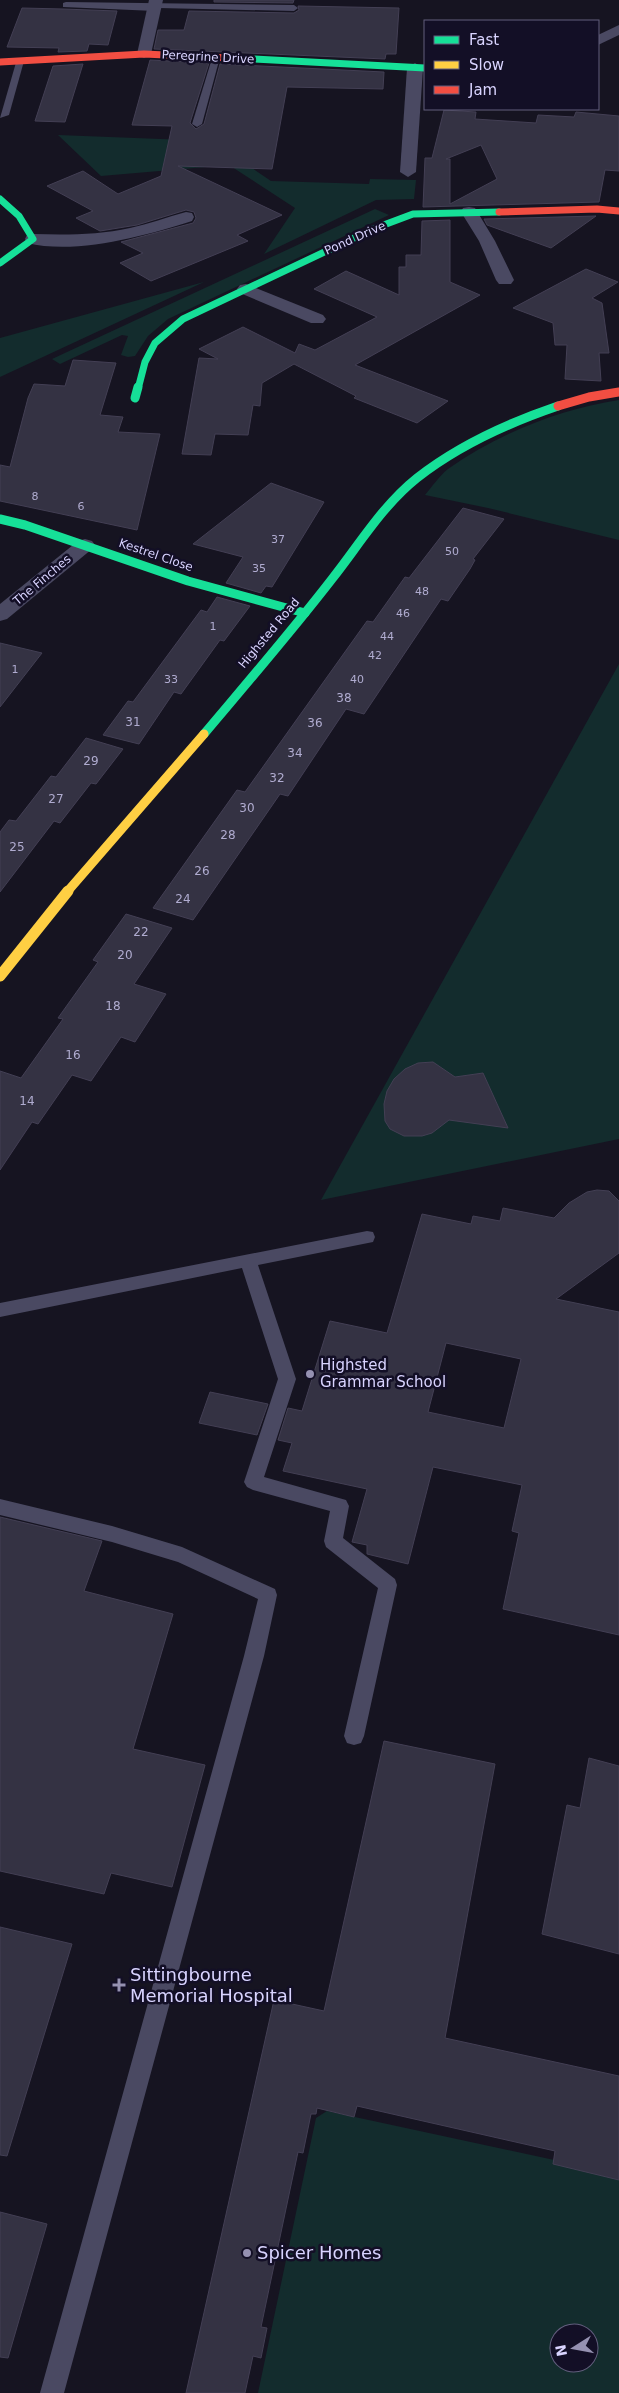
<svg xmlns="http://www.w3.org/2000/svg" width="619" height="2393" viewBox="0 0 619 2393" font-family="'DejaVu Sans',sans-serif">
<rect width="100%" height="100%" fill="#161421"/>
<g fill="#132c2d" fill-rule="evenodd">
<path d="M58,135L212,141L271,181L369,184L370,179L416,180L414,199L376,200L264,254L295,208L229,165L101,176Z"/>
<path d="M375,209L389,215L168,319L148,336L135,356L128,357L121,355L128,336L122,335L60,364L52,359Z"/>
<path d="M204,282L0,377V338Z"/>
<path d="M619,400V540L488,508L425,495C432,487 439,476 448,469C498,434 559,409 619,400Z"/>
<path d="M619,664V1139L321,1200Z"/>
<path d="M327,2111L619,2174V2393H258L316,2118ZM559,2333H589V2363H559Z"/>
</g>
<g fill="#343243" stroke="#433f54" fill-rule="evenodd">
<path d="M214,0H294L293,3L214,2Z"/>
<path d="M298,6L399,8L396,54H386L385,59L154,49L158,30H184L189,11L294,13L299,10Z"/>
<path d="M22,8L63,9L117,11L108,45L89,44L87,51L58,52L59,48L7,47Z"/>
<path d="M150,60L209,63L190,123L196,129L204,124L220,64L384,72L383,89L287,87L272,169L178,166L282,215L237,235L248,241L151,281L120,263L143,253L121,242L193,223L196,218L194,212L186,210L137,225L100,231L76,218L93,211L47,186L83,171L118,194L161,176L172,126L132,125Z"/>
<path d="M83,64L65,122L35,121L53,66Z"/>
<path d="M444,110L476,112L475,119L536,123L538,115L574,117L576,112L619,116V171L605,170L599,202L423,207L425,158H432ZM481,145L497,179L450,204V159H446Z"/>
<path d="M596,216L551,248L487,225L484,219Z"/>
<path d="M450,220V282L480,295L355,365L448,401L417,423L354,398L356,396L294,364L262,383L260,406L253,405L248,435L215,434L211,455L182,454L199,358L218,359L199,349L243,327L295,353L299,344L315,350L377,317L314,289L346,271L399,295V267H406V255H421L422,221Z"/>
<path d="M586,269L618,282L592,298L602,303L609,353H599L601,381L565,379L567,345H555L553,323L513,308Z"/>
<path d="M73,360L116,363L100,415L123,417L118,432L160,434L137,530L0,501V465L10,467L28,398L34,384L65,386Z"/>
<path d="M271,483L324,502L272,587L266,586L261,593L226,583L243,557L193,544Z"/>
<path d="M463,508L504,519L473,559L475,560L470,569L448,601L441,599L364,714L346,709L288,796L280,794L193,920L153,908L237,790L245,792L367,621L373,622L405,577L409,578Z"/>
<path d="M217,597L250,606L224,641L220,640L181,694L174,692L139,744L103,735L128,701L133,702L201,610L207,612Z"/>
<path d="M0,643L42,653L0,707Z"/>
<path d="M86,738L123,749L96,784L91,783L60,823L54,821L0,892V832L9,820L16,821L51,776L56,777Z"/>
<path d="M126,914L172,928L134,984L166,994L135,1042L121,1037L91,1081L72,1075L38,1124L32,1122L0,1170V1071L21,1078L63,1019L58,1018L98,962L93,960Z"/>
<path d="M433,1062L455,1077L483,1073L508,1128L449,1120L432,1133L422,1136H404L390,1129L385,1121L384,1104L387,1091L394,1079L405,1069L418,1063Z"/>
<path d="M597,1190L609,1191L619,1201V1253L556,1299L619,1312V1635L503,1609L519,1533L512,1531L522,1485L433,1467L408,1564L367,1554V1545L352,1542L367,1489L283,1471L292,1443L278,1440L288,1408L302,1411L330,1321L387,1333L422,1214L471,1224L473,1216L500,1221L503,1208L554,1218L569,1203L587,1192ZM446,1343L521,1359L504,1428L428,1412Z"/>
<path d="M210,1392L268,1404L257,1435L199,1423Z"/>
<path d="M0,1517L102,1541L84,1591L173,1614L133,1749L205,1765L172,1887L111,1873L104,1894L0,1871Z"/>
<path d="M384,1741L495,1764L445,2038L619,2076V2180L553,2164L555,2151L357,2106L354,2117L317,2108L316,2114H311L303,2153L298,2152L261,2327L267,2328L261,2358L253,2356L245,2393H186L274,2000L324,2011Z"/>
<path d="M589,1758L619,1766V1954L542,1934L567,1805L580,1808Z"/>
<path d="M0,1927L72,1944L7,2156L0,2155Z"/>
<path d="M0,2212L47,2224L8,2358L0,2357Z"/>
</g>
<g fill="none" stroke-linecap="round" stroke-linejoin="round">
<g fill="#4a4962" fill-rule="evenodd">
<path d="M66,2L294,5L298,8L294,11L159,8L155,11L63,7V3Z"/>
<path d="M213,55L220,57L202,124L197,127L192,124Z"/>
<path d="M17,59L24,61L9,115L0,118Z"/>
<path d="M367,1231L373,1232L375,1237L373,1242L258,1265L296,1379L264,1477L346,1500L349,1506L343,1538L395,1579L397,1585L364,1736L361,1743L354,1745L347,1743L344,1736L378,1588L326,1547L324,1541L330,1511L253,1490L247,1487L244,1482L278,1379L242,1268L0,1317V1303Z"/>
<path d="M0,1499L112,1526L182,1547L275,1589L277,1595L264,1656L64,2393H40L244,1656L258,1599L178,1562L112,1542L0,1515Z"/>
</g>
<g fill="#4a4962" fill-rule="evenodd">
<path d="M149,0H163L151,54L144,58L137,54Z"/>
<path d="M619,25V35L598,45V35Z"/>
<path d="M415,63L423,68L416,172L408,177L400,172L407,68Z"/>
<path d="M469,207L475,208L495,241L514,280L511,284H499L496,280L479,241L461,212L463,208Z"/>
<path d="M186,212L192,213L194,217L192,221C145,236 76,255 27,243L25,239L27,235L33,234C66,235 98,235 130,228C149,224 167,217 186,212Z"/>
<path d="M246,284L323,315L326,319L323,323H311L240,293L237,289L240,285Z"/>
<path d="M85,539L92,541L95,545L92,549L7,619L0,621V604L78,541Z"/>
</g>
<g stroke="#16e098" stroke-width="7">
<path d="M252,59L425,68"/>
<path d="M0,199L19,216L33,239L0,263"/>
<path d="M138,389L145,362L155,343L183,319L373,229L413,214L499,212"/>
</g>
<g stroke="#16e098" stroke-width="9">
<path d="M135,398L138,387"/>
<path d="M0,519L25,525L188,581L305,613"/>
<path d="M204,734C247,683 291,632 332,579C359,545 382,506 417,478C459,445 508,423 558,406"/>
</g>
<path stroke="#ffcf43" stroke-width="9" d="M67,892L204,734"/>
<path stroke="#ffcf43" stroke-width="11" d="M0,976L68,891"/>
<g stroke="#f24e42" stroke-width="7">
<path d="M0,62L144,54L252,59"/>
<path d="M499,212L597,209L619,211"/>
</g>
<path stroke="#f24e42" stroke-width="9" d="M558,406L589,397L619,392"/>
</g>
<g fill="#9591b1" stroke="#130f26" stroke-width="2">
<circle cx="310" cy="1374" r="5"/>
<path d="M116.5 1977.5h5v5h5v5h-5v5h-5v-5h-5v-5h5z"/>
<circle cx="247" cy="2253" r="5"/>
</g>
<g text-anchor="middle" stroke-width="5" stroke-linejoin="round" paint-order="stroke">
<g font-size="11" fill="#b0acd0">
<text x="35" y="500">8</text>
<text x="81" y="510">6</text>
<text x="278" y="543">37</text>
<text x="452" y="555">50</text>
<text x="259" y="572">35</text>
<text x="422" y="595">48</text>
<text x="403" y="617">46</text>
<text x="213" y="630">1</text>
<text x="387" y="640">44</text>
<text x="375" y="659">42</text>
<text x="15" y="673">1</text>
<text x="171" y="683">33</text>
<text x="357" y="683">40</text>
</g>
<g font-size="12" fill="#d9d4ff" stroke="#130f26">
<text transform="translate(208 57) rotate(3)" y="4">Peregrine Drive</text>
<text transform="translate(355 238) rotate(-24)" y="4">Pond Drive</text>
<text transform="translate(156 555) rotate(19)" y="4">Kestrel Close</text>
<text transform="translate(42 580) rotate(-40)" y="4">The Finches</text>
<text transform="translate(269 633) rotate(-50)" y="4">Highsted Road</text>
</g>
<g font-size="12" fill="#b0acd0">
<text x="344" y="702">38</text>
<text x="133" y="726">31</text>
<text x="315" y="727">36</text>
<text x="295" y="757">34</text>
<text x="91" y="765">29</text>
<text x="277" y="782">32</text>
<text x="56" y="803">27</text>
<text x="247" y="812">30</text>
<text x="228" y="839">28</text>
<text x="17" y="851">25</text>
<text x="202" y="875">26</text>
<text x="183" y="903">24</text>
<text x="141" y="936">22</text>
<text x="125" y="959">20</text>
<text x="113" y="1010">18</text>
<text x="73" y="1059">16</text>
<text x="27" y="1105">14</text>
</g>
<g font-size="15" fill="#d9d4ff" stroke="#130f26" text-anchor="start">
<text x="320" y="1370">Highsted<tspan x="320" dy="17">Grammar School</tspan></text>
</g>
<g font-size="18" fill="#d9d4ff" stroke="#130f26" text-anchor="start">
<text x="130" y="1981">Sittingbourne<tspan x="130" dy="21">Memorial Hospital</tspan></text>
<text x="257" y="2259">Spicer Homes</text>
</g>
</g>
<rect x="424" y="20" width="175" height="90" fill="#130f26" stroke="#625e7d"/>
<rect x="434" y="36" width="25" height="8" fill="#16e098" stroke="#625e7d"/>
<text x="469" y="45" font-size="15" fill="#d9d4ff">Fast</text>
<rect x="434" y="61" width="25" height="8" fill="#ffcf43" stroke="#625e7d"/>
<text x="469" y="70" font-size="15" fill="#d9d4ff">Slow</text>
<rect x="434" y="86" width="25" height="8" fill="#f24e42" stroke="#625e7d"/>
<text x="469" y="95" font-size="15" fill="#d9d4ff">Jam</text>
<g transform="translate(574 2348) rotate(259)"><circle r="24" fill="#130f26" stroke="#625e7d"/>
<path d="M0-4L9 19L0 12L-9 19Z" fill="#9591b1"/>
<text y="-8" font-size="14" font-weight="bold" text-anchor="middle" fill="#d9d4ff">N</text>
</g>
</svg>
